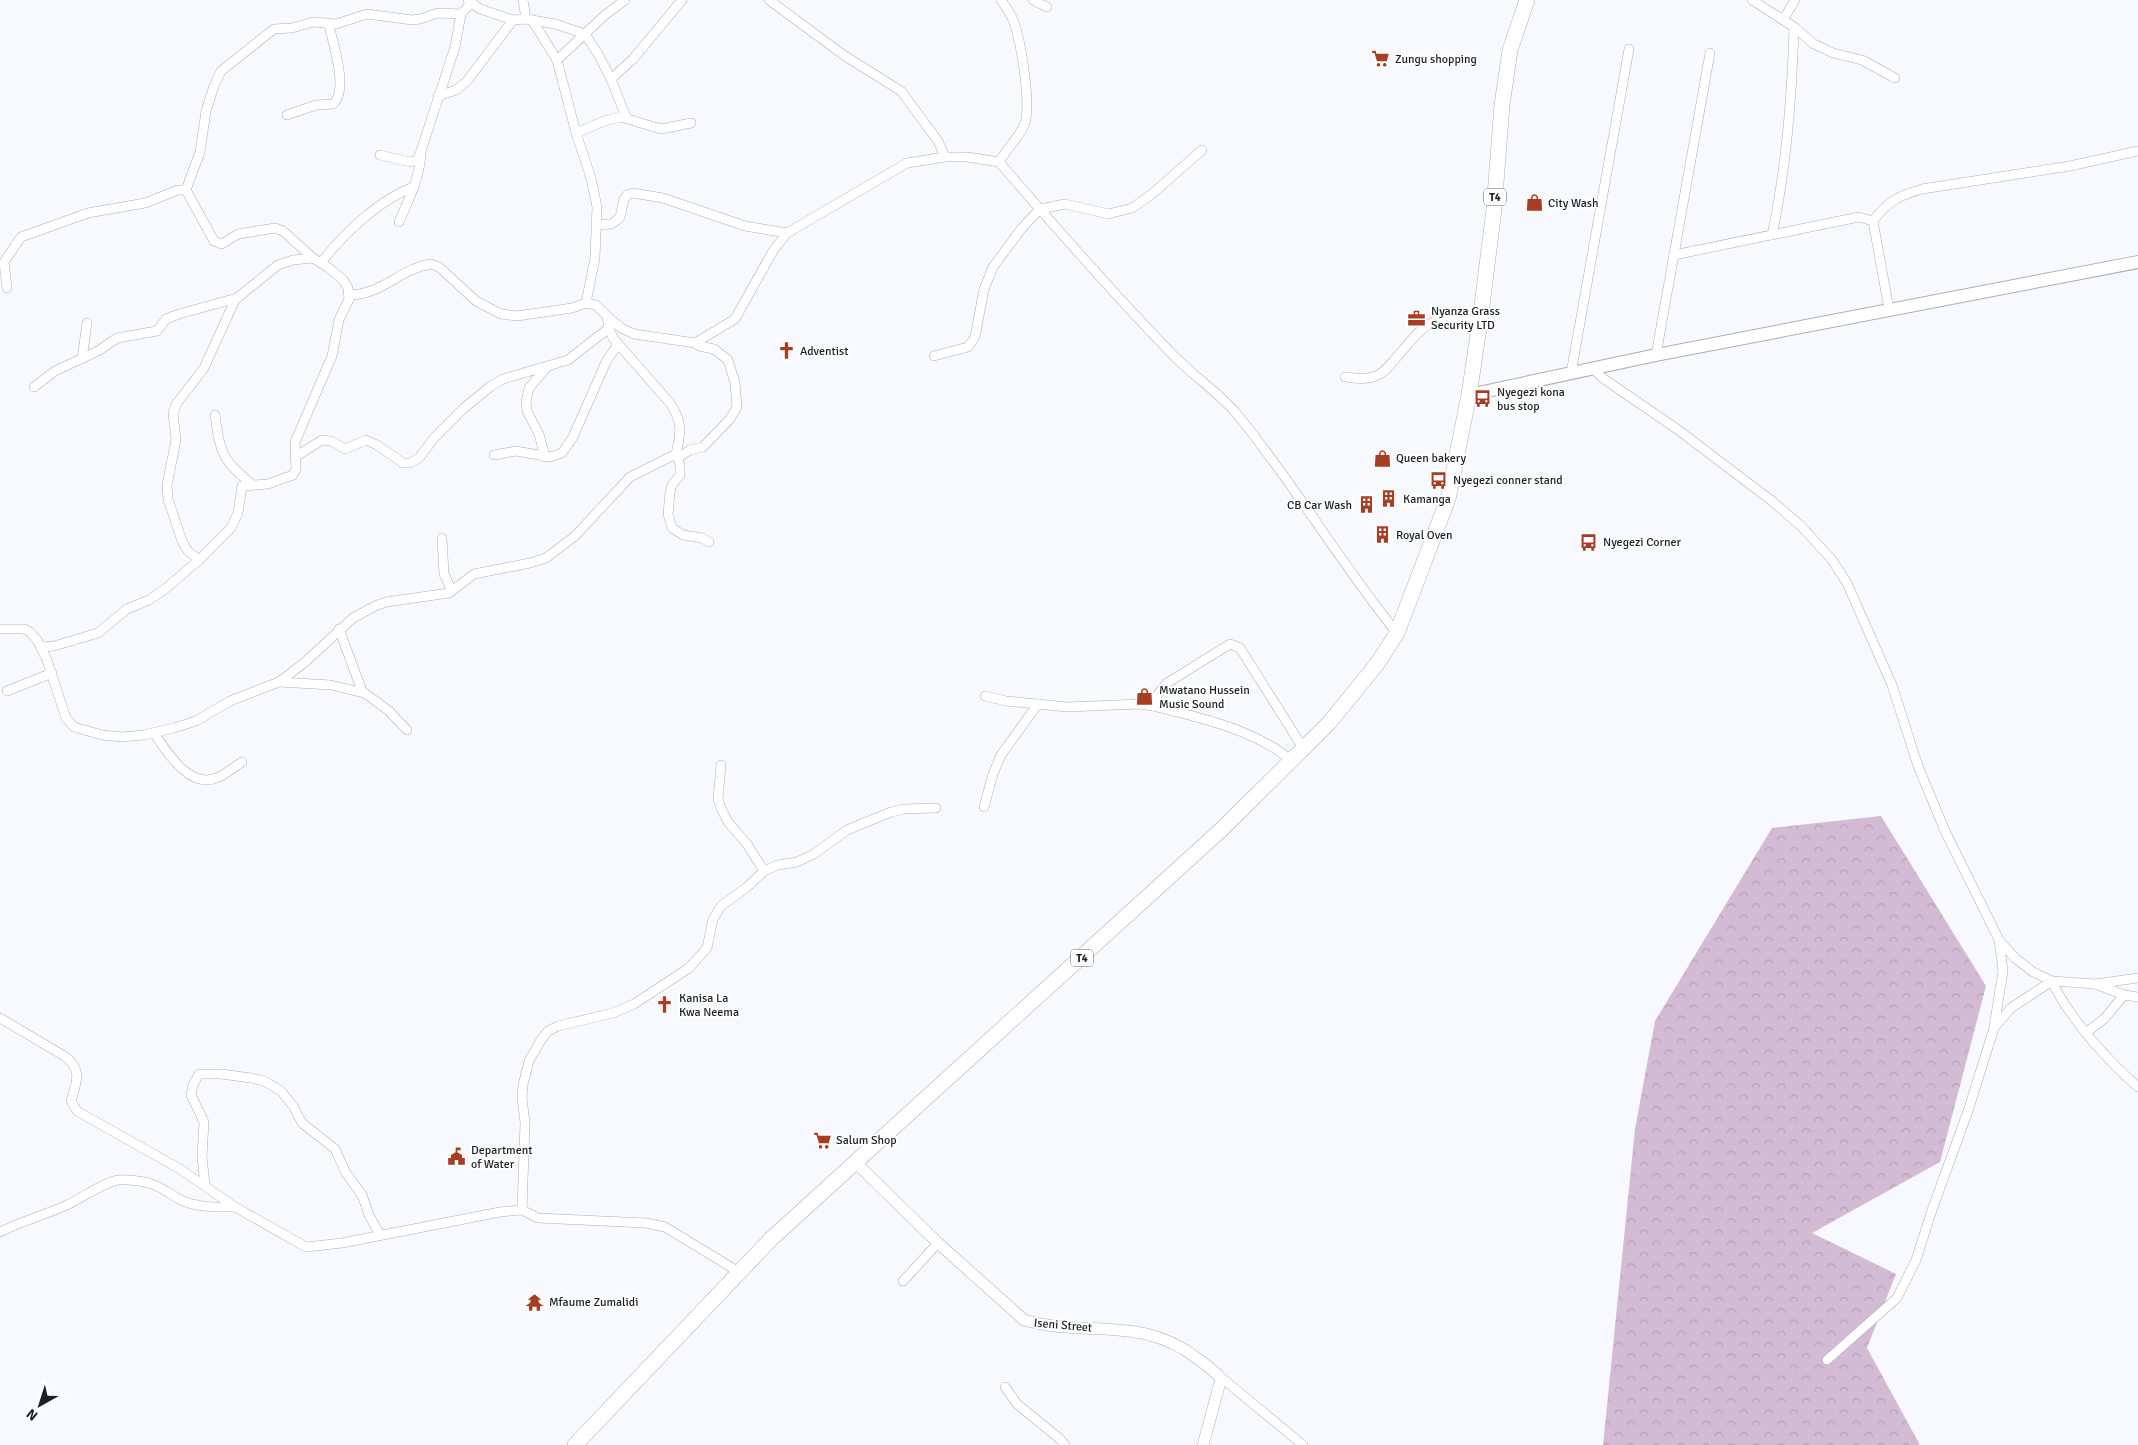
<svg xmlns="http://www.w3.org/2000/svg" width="2138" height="1445" viewBox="0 0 2138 1445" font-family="Signika,sans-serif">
<defs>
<pattern id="forest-crowns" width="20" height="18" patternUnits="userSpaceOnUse" patternTransform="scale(1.25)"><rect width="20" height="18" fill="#d3bbd5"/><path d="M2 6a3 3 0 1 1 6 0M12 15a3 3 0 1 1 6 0" fill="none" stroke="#b5a0b7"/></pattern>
</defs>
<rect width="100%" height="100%" fill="#f8f9fe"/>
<path fill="url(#forest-crowns)" d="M1881,816L1986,986L1940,1162L1812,1233L1896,1274L1867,1348L1920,1445H1603L1635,1129L1655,1021L1772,828Z"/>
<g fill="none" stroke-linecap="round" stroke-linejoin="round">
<defs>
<g id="minor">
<path d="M468,0L480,9L513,20L526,19L555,24L585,34L598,54L611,79L626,117"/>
<path d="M523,0L526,19"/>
<path d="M769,0L845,56L901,91L938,141L945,157"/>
<path d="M1033,0L1047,7"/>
<path d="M1752,0L1794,27L1814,44L1833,53L1862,60L1895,78"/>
<path d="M532,20L557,60L576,133L591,178L597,207L595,258L586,303"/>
<path d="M1783,20L1795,0"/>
<path d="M557,60L605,15L625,0"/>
<path d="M611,79L633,59L682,0"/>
<path d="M438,96L456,90L467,81L513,20"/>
<path d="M287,115L316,105L333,104C349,90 333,44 329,25"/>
<path d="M576,133L604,121L621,117L661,129L691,123"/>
<path d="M380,155L410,162L418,160L455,47L461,14L471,3"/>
<path d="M999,162C1006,150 1021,135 1025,123C1031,103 1021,40 1013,20C1010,12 1005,6 1001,0"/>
<path d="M186,190L214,241L222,244L238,234L275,228L283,231L313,258"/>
<path d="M1873,221C1888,201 1898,196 1922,189L2070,166L2138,151"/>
<path d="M399,222C409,198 419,181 421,154"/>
<path d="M596,225L611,224L616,221L620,217L624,199L627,195L633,193L663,198L745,226L787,233"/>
<path d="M1772,235C1787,166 1792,97 1794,27"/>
<path d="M1674,255L1859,217L1873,221L1889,309"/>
<path d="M321,263C342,235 380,199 414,187"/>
<path d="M7,288L4,262L21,237L88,213L145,203L178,190H186L200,152L206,111L214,86L221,71L274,29L292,28L313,22L336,24L367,14L412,20L420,19L438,13L461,14"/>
<path d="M607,316L621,328L634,334L695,343"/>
<path d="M1656,355L1710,53"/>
<path d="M934,356L968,347L975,337L984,289L993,267L1022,228L1040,209L1065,204L1108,214L1132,208L1152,194L1202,150"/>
<path d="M82,359L87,323"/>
<path d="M1593,369L1604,379L1677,429L1772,501L1802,527L1832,560L1847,583L1892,685L1918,766L1945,831L1999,940L2015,958L2033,972L2052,981L2095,984L2138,978"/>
<path d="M1571,373L1629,49"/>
<path d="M1345,377C1355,378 1366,380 1376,376C1384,373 1390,365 1396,358C1426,323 1431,312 1480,321"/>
<path d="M34,387L55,371L98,351L117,338L157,331L166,319L179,314L237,298L278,265L293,260L313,258L329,268L343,280L348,288L349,299L339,320L332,356L295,442L296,469L293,475L268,484L242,486L238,513L231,528L199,560L165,589L149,600L127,609L98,633L54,646L41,647"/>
<path d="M215,415C220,452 222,461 253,485"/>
<path d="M494,455L516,451L550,457L562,453L573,437L606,362L618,344"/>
<path d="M295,457L322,440L331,441L345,449L366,440L377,445L403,463H410L419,458L434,438L464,408L491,386L503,379L568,360L609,328"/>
<path d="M545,457L539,434L527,411L526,402L529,388L548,366"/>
<path d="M442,538L444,574L452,591"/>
<path d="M709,542L702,538L683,535L672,528L668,514L670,493L672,485L680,475V465L676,454L682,455L690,450L703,447L730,419L737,407L735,383L728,360L714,349L699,346L695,343L735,319L773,251L787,233L907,163L945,157H967L999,162C1055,227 1112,292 1172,354C1192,375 1217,391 1236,413C1294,483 1340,563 1397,633"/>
<path d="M199,560L188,551L182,541L168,499L167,485L176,440L173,413L177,403L204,368L235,300"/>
<path d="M0,629H24L30,632L37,640L47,660L66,718L74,727L102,735L122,737L144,735L174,728L196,721L230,701L279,682L304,663L353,618L375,606L386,602L449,593L474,574L530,563L546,558L575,536L630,477L676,454C681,432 683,423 670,403L613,338L609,328L607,316L596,305L586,303L572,308L517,316L501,314L476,301L439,267L431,264C401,268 382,295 349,295"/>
<path d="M339,629L362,691L389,711L407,730"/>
<path d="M279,682L331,685L364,693"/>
<path d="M7,691L52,673"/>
<path d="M985,696L1006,701L1038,704"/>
<path d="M1153,706L1158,694L1167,683L1230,644L1240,648L1303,748"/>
<path d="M154,733C167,752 190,791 219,777C227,773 234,767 242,762"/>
<path d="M721,765L718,799L721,808L728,822L747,844L764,871"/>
<path d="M984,807L993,774L1001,755L1038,704L1067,707L1141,704L1153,706C1199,717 1255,730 1291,760"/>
<path d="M2095,984L2124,995L2138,997"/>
<path d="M0,1018L66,1057C83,1071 76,1083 71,1101L77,1111L180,1169L235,1207L306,1247L342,1243L500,1212L522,1210L538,1218L646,1223L665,1227L739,1272"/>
<path d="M1994,1027L2003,971L1999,940"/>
<path d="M2087,1032L2105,1018L2124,995"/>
<path d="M205,1186L202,1156L204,1122L191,1095L193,1085L199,1074H221L251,1078L264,1081L281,1091L293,1106L302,1123L335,1149L346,1173L362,1195L369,1215L380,1235"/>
<path d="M522,1210L525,1123L522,1098L523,1085L529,1061L541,1040L548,1031L558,1026L613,1013L634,1004L689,968L707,948L713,919L721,906L747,887L764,871L778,865L797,862L814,854L847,830L891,812L904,809L936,808"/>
<path d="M0,1232C22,1221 45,1215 67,1205C84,1197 100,1184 118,1180C128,1179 139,1181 149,1183C160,1186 169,1193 179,1199C196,1208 217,1207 235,1207"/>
<path d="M903,1281L938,1243"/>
<path d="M1827,1360L1897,1298L1916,1260L1932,1210L1968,1111L1994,1028L2011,1008L2052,981C2068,1017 2108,1061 2138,1087"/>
<path d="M1217,1374L1303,1445"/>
<path d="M1005,1387L1017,1404L1060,1439L1065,1445"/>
</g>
<path id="tertiary" d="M855,1162L938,1243L1024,1320C1087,1338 1140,1314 1198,1359C1206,1365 1215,1371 1221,1379L1203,1445"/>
<path id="secondary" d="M1469,395L1656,355L2138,262"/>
<path id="trunk" d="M575,1445L771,1239L1222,829L1329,723L1377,664L1397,633L1448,499L1469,395L1480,321L1494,209L1502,105L1510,50L1527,0"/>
</defs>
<use href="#minor" stroke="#acaeb6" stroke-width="10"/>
<use href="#tertiary" stroke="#acaeb6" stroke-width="12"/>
<use href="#secondary" stroke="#acaeb6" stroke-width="14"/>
<use href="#trunk" stroke="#acaeb6" stroke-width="16"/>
<use href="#minor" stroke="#fff" stroke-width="9"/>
<use href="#tertiary" stroke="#fff" stroke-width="11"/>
<use href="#secondary" stroke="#fff" stroke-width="12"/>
<use href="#trunk" stroke="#fff" stroke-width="15"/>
</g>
<defs>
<symbol id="supermarket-bare" viewBox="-9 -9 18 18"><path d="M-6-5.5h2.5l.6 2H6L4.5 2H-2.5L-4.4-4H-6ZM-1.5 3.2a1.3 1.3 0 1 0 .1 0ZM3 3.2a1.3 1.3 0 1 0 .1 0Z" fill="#a73e24" stroke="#fff" stroke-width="2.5" paint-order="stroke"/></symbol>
<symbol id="shop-bare" viewBox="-9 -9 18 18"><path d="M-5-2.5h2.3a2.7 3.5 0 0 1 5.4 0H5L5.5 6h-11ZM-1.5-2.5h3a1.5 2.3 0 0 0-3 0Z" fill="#a73e24" stroke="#fff" stroke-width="2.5" paint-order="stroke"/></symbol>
<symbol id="office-bare" viewBox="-9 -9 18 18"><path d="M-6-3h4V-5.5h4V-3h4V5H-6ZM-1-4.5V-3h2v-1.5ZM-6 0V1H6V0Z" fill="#a73e24" stroke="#fff" stroke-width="2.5" paint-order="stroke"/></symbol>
<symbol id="church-bare" viewBox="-9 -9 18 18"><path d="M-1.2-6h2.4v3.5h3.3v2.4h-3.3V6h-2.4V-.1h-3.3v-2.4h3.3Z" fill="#a73e24" stroke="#fff" stroke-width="2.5" paint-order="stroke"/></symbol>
<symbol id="bus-bare" viewBox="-9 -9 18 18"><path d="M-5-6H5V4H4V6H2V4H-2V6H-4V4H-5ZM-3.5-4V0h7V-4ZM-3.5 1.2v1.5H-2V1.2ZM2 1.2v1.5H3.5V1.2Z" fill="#a73e24" stroke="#fff" stroke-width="2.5" paint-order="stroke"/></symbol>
<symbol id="building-bare" viewBox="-9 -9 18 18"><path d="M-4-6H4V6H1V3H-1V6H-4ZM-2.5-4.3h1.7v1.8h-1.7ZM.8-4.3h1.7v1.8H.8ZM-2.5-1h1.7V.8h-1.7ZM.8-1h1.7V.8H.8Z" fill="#a73e24" stroke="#fff" stroke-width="2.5" paint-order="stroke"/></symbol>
<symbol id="civic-bare" viewBox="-9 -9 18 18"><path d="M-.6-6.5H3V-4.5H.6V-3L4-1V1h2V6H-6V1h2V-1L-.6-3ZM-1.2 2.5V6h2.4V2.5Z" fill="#a73e24" stroke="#fff" stroke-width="2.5" paint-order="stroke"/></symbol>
<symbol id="temple-bare" viewBox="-9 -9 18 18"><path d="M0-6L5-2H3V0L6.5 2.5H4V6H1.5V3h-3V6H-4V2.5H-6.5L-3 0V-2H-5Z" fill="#a73e24" stroke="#fff" stroke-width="2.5" paint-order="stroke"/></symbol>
</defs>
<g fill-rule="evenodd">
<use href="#supermarket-bare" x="1368" y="46" width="25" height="25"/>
<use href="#shop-bare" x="1522" y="190" width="25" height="25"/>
<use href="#office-bare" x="1404" y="306" width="25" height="25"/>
<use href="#church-bare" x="774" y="338" width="25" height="25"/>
<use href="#bus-bare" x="1470" y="386" width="25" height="25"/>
<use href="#shop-bare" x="1370" y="446" width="25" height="25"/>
<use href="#bus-bare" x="1426" y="468" width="25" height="25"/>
<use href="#building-bare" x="1376" y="486" width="25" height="25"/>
<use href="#building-bare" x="1354" y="492" width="25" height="25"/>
<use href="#building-bare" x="1370" y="522" width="25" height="25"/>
<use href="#bus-bare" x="1576" y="530" width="25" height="25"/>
<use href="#shop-bare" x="1132" y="684" width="25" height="25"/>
<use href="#church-bare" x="652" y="992" width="25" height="25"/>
<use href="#supermarket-bare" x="810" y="1128" width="25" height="25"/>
<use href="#civic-bare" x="444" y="1144" width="25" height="25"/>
<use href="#temple-bare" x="522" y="1290" width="25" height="25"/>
</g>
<g text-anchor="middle" stroke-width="4" stroke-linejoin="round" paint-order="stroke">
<g fill="#fff" stroke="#626365" stroke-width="1">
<rect x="1484" y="188.5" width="22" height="17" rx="4"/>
<rect x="1071" y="949.5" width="22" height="17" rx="4"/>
</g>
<g font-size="11" font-weight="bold" fill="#1f2023">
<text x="1495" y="201">T4</text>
<text x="1082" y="962">T4</text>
</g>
<g font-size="12" fill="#1f2023" stroke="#fff" text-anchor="start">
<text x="1395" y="63">Zungu shopping</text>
<text x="1548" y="207">City Wash</text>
<text x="1431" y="315">Nyanza Grass<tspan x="1431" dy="14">Security LTD</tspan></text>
<text x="800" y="355">Adventist</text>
<text x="1497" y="396">Nyegezi kona<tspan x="1497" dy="14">bus stop</tspan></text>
<text x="1396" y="462">Queen bakery</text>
<text x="1453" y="484">Nyegezi conner stand</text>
<text x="1403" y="503">Kamanga</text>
<text x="1352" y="509" text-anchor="end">CB Car Wash</text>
<text x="1396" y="539">Royal Oven</text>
<text x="1603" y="546">Nyegezi Corner</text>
<text x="1159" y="694">Mwatano Hussein<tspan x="1159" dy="14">Music Sound</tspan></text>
<text x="679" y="1002">Kanisa La<tspan x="679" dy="14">Kwa Neema</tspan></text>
<text x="836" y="1144">Salum Shop</text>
<text x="471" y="1154">Department<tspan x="471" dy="14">of Water</tspan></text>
<text x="549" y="1306">Mfaume Zumalidi</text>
</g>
<g font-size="12" fill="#1f2023" stroke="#fff">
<text transform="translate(1063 1325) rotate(5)" y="4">Iseni Street</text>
</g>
</g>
<g transform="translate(40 1405) rotate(219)" stroke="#ffffff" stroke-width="4" paint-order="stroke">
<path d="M0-4L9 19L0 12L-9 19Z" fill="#1f2023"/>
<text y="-8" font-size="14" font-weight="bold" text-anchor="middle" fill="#1f2023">N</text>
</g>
</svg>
